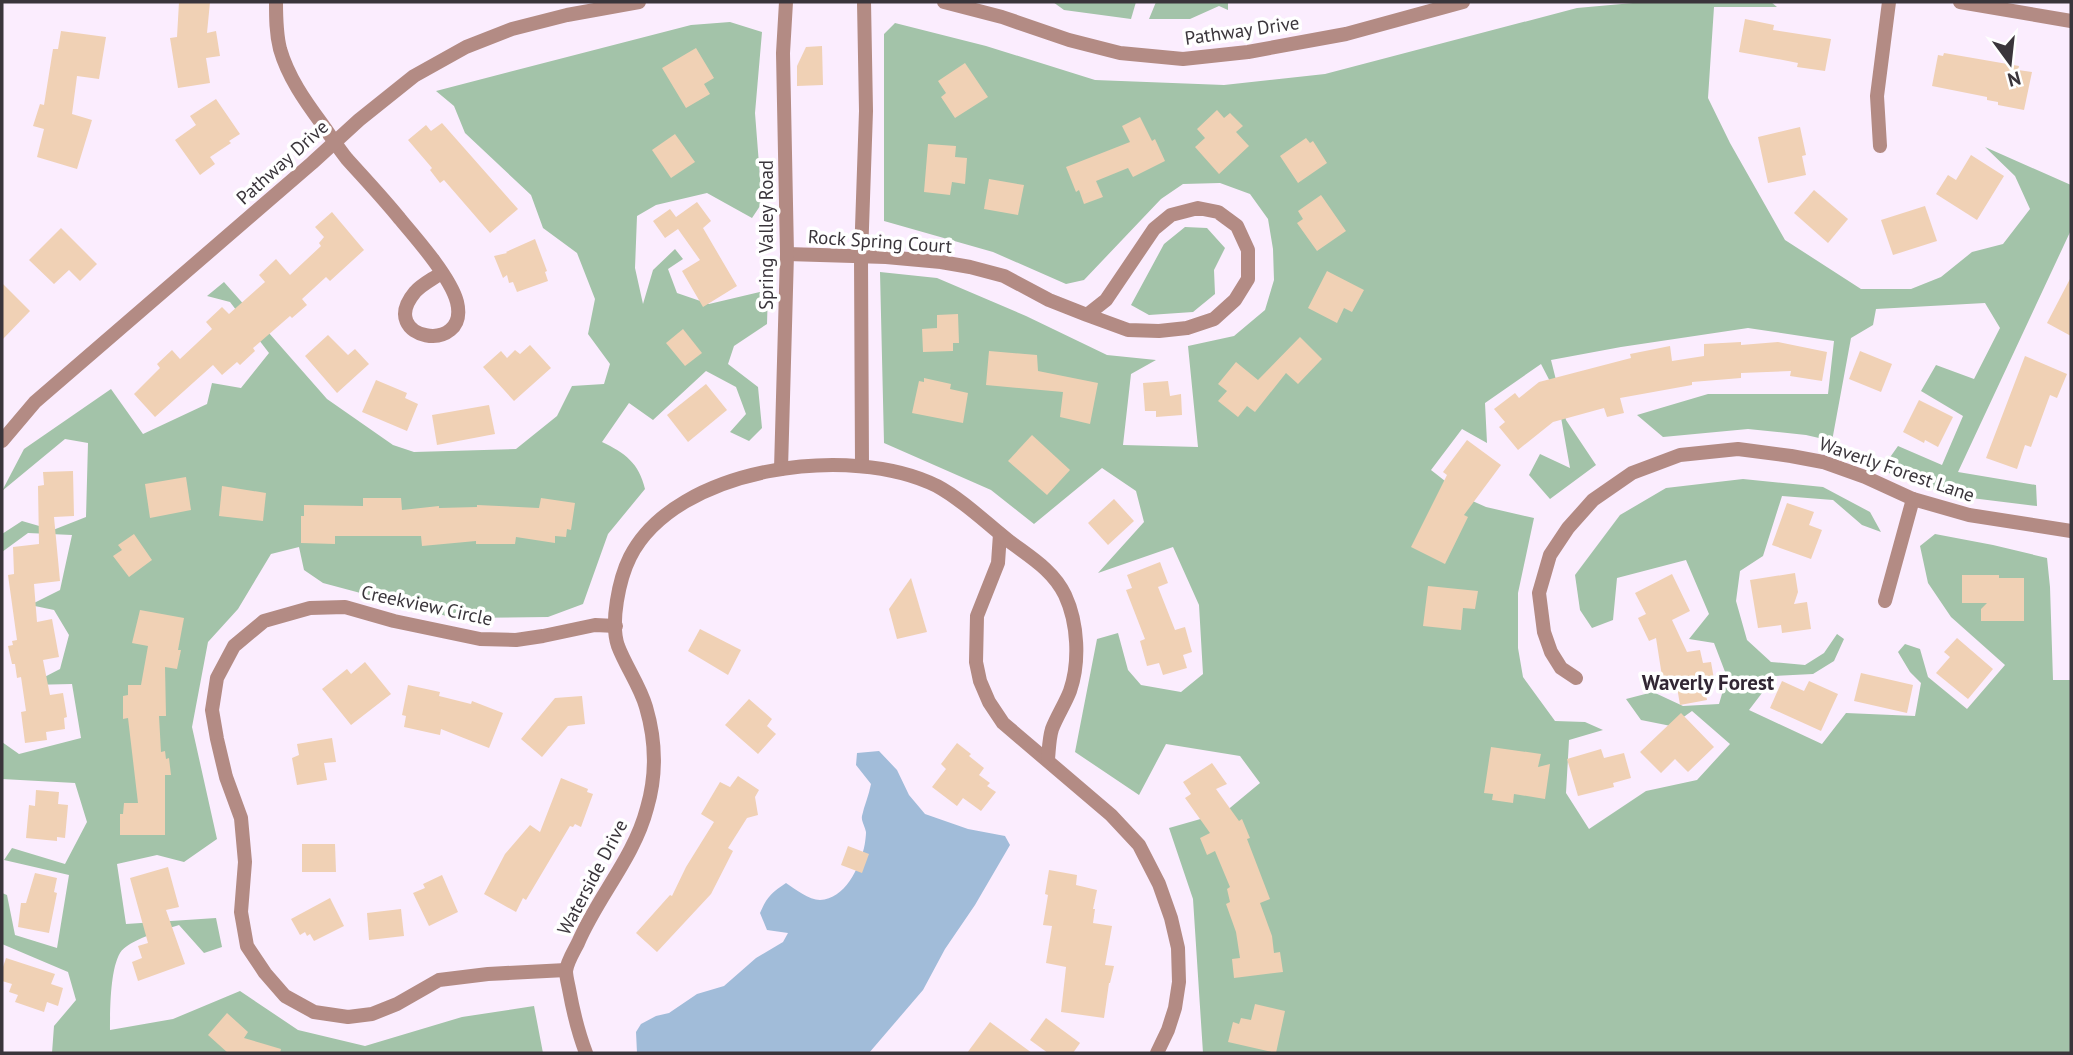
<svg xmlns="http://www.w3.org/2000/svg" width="2073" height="1055" viewBox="0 0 2073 1055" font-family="'PT Sans',sans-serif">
<rect width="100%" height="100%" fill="#fbedfe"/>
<g fill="#a3c3a9">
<path d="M1053,2H1136L1131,19L1064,10Z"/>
<path d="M1156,2H1228V10L1219,6L1190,19H1149Z"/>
<path d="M1644,2H1771L1777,7H1714L1708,98L1730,143L1785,240L1861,289H1911L1941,277L1972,252L2003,244L2030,209L2015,176L1985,147L2071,185V230L1958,472L2036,485L2037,506L1947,495L1881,470L1898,446L1942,465L1963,416L1921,391L1936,365L1974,379L2000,328L1985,303L1876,309L1873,325L1851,338L1832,441L1806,435L1748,429L1663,437L1637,415L1708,394H1828L1834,341L1748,328L1621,347L1551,360L1566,420L1596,465L1550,499L1529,475L1540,454L1570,468L1557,395L1541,364L1485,403L1487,443L1462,429L1431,470L1468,499L1486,507L1534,518L1518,593V648L1523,677L1555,721L1585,722L1603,730L1569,740L1566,793L1589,829L1646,791L1697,780L1730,744L1692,711L1671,726L1641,720L1626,699L1653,692L1683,706L1719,704L1727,677L1714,643L1689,639L1709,614L1686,560L1617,578L1613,620L1592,628L1580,610L1575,575L1620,515L1666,488L1743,479L1823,487L1870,512L1881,532L1862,525L1833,500L1782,496L1763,556L1740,571L1736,601L1747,640L1771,662L1805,665L1824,653L1837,634L1844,639L1834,661L1813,674L1775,676L1749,710L1822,744L1846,713L1915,716L1921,683L1910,672L1898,652L1905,644L1920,649L1928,677L1967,709L2005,665L1951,617L1928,583L1920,546L1935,534L1993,545L2047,558L2050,587L2053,680H2071V1053H1203L1193,899L1169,828L1225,812L1260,783L1240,756L1166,744L1139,795L1075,752L1097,639L1118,633L1128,670L1141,685L1181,692L1203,674L1199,605L1173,547L1098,573L1144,522L1136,491L1102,468L1034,524L991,490L884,443L880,272L937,278L1026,316L1107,355L1156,360L1131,374L1123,445L1198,447L1188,346L1234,336L1265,310L1274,280L1273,249L1268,219L1250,194L1220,183L1183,184L1161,199L1084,280L1066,284L993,252L884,221V34L895,23L986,46L1095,80L1224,85L1325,74L1577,8Z"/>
<path d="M730,22L762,32L755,113L762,203L752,218L707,193L656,205L637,216L635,268L643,304L653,270L675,249L683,259L668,269L677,293L709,304L768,290L767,324L734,346L728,364L758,387L762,428L749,441L730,432L746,414L736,387L706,371L653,420L629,403L602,442C625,453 639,463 645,489L608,534L583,604L548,617L454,618L323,583L304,570L299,547L271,554L238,609L208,642L192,727L217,839L184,862L157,855L117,864L126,924L216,918L222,947L204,953L179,925C164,930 128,940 120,953C110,970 110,1011 110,1030L173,1019L240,991L298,1030L365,1046L462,1017L534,1006L543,1053H52L54,1026L76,1000L68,972L2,944V893L7,895L15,935L57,948L69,875L4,860L12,848L65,864L87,822L75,783L2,779V742L19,754L81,738L72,684L29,685L60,669L69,635L54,610L30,605L60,590L72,535L28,533L2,552V534L22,521L53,530L86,517L88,443L65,439L2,491L24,449L111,389L143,434L207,404L212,383L241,388L269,353L230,302L207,296L224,282L327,399L393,445L414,452L516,449L557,416L572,386L604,384L610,364L588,334L595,299L577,253L543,228L531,195L465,133L454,106L436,91L691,25Z"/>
<path d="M1185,227L1207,228L1225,248L1214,270L1215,294L1193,312L1149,315L1131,305L1164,244Z"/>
</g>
<path fill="#a1bcd9" d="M879,751L897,770L909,795L925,814L968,829L1005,836L1010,845L975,905L945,949L923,990L869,1053H637L636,1032L641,1024L656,1016L669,1013L697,994L724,986L756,958L783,942L788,933L767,930L760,913C767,897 771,893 786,883C795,889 809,900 820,900C845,899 859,868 864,848C865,844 866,836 866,832C865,826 861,821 862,816C864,806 869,795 871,784L856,765L857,753Z"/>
<g fill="#f0d1b5">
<path d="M179,2H210L207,33L216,31L220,56L206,58L210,83L178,88L170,38L177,37Z"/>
<path d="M1745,19L1774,25L1773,30L1831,39L1825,71L1797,67L1798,63L1783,60L1739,52Z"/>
<path d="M61,31L106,37L99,79L77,76L72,114L92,120L77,169L37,157L44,129L33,126L40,104L44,105L53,49H58Z"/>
<path d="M822,46L823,85L797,86V66L806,47Z"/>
<path d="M696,48L714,78L704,84L710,94L686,108L662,68Z"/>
<path d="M1944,53L2019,66L2018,70L2032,72L2024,110L1998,105V102L1987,100V97L1932,86L1938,55L1943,56Z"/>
<path d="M965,63L988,97L955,118L941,97L946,93L938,81Z"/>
<path d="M216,99L240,134L229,141L231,143L210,157L215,164L200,175L175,140L196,125L190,116Z"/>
<path d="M1217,110L1224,118L1230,113L1243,126L1236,132L1249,146L1219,174L1195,147L1205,138L1197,129Z"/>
<path d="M1140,117L1152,141L1155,139L1165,161L1133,177L1128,168L1096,181L1103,197L1084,204L1079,190L1076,192L1066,167L1130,142L1122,126Z"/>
<path d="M442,123L518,209L490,233L444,180L440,183L430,170L432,168L408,140L426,125L431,131Z"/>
<path d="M1800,127L1806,155L1802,156L1806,175L1768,183L1758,137Z"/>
<path d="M675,134L695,162L671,178L652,150Z"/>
<path d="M1306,138L1310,143L1313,141L1327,163L1298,183L1280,156Z"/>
<path d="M928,144L956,146L955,157L967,158L965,184L952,182L950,195L924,192Z"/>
<path d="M1971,155L2004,176L1977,220L1936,194L1948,175L1956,180Z"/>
<path d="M989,179L1024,185L1018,215L984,209Z"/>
<path d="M1814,190L1848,219L1828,243L1794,213Z"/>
<path d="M1321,195L1346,231L1317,251L1297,223L1303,219L1298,211Z"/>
<path d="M697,202L711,221L703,228L737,286L703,307L682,271L700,260L678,229L665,238L653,221L670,209L676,217Z"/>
<path d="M1925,206L1937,241L1893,255L1881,220Z"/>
<path d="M332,212L364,250L330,281L326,277L302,299L307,305L292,318L290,316L253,348L255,351L240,365L237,362L222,375L213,365L155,417L134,394L160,368L157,364L172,350L180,359L212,329L206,322L222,307L229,314L265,282L259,275L276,259L290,275L321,246L319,243L324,237L315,227Z"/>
<path d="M61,228L97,264L80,281L69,270L54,284L29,260Z"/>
<path d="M535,239L547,271L545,272L548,281L517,292L513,282L509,283L507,275L503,278L494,256L507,253L506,252Z"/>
<path d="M1327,271L1364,290L1352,312L1344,308L1337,323L1308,308Z"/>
<path d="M2071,277V336L2047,323Z"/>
<path d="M2,283L30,311L2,340Z"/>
<path d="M958,314L959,343H953V351L923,352L922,329L937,328V315Z"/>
<path d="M683,329L702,353L685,366L666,343Z"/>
<path d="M328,335L348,355L355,349L369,364L337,393L305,356Z"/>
<path d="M1300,337L1322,359L1298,384L1286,373L1255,412L1247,406L1238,417L1218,401L1227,391L1218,384L1236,362L1258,380Z"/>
<path d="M1741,342V345L1778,342L1827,352L1822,381L1790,376L1791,371L1741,373V378L1692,382V385L1620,398L1624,413L1607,417L1604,408L1553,422L1518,450L1499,427L1505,422L1494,409L1515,393L1519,398L1539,382L1631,358L1630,354L1670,346L1672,361L1704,356V344Z"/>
<path d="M530,345L551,368L514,401L483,367L501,351L507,358L515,350L520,354Z"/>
<path d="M989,351L1037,355L1038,371L1098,383L1090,424L1060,417L1063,392L986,385Z"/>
<path d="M1860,351L1892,364L1881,392L1849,379Z"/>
<path d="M2025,356L2067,374L2057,398L2050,395L2031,447L2025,445L2017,469L1986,458Z"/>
<path d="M924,378L951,384L950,389L968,393L963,423L912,413L919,381L924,382Z"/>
<path d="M376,380L407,393L405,398L418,404L407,431L362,412Z"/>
<path d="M1168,381L1170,396L1181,394L1182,415L1156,417V411H1145L1143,383Z"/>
<path d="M706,384L727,410L688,442L667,415Z"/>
<path d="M1919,400L1953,417L1938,447L1925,440L1924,443L1903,432Z"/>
<path d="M489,405L495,434L437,445L432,415Z"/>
<path d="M1032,435L1070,470L1047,495L1008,461Z"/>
<path d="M1467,440L1501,465L1464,515L1468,517L1445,564L1411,547L1447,475L1443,472Z"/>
<path d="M73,471L74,516L54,517L60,581L34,584L37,622L52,619L59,657L43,660L50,695L63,693L67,717L64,718L65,729L46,732L47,740L25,743L21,712L26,711L21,677L17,678L15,664H12L8,646L13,645L12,641L17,640L8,575L14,574L13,547L39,544L38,486L44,485L43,472Z"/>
<path d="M186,477L191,510L150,518L145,484Z"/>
<path d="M222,486L266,493L263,521L219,516Z"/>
<path d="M363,498H401L402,510L439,506V508L477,507V505L539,508L541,498L575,503L571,530L567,529L566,537L555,536V543L516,537L515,544H476V541L422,546L421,536H335V544L301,543V516H304V505L363,506Z"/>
<path d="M1114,499L1134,521L1108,545L1088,523Z"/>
<path d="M1787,503L1814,512L1809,525L1822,530L1811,559L1772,545Z"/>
<path d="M134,534L152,560L129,577L113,556L122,550L118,545Z"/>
<path d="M1160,562L1168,583L1158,587L1175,630L1185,627L1192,652L1183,655L1187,668L1163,675L1159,663L1147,666L1140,641L1145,639L1126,590L1132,588L1127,575Z"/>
<path d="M1795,573L1798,592L1794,604L1807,602L1811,629L1782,633L1781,625L1758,628L1750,580Z"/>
<path d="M1672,574L1690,611L1672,620L1687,652L1700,650L1703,663L1711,662L1714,679L1704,681L1707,700L1680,705L1677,687L1664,689L1656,638L1649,641L1638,618L1646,614L1635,593Z"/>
<path d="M1962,575H1999V578H2024V621H1981V609L1987,603H1962Z"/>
<path d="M911,578L927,632L897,639L889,609Z"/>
<path d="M1428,586L1478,591L1475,609L1463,608L1461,630L1423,626Z"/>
<path d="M140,610L184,618L178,650H181L177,669L165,667L166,716H159L161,752L165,751L166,759L169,758L171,775H165V835H120V814H123L124,803H138L128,718L123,719V696L128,695V685H141L148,646L132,643Z"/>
<path d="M700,629L741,650L728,675L688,651Z"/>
<path d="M1957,638L1993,669L1968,699L1936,673L1950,657L1944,652Z"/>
<path d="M365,662L391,694L351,725L322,689L347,669L351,674Z"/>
<path d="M1861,673L1913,685L1907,713L1854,701Z"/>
<path d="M1782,681L1804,691L1809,681L1838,694L1821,731L1770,708Z"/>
<path d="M408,685L440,692L439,696L471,704L472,701L503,713L489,748L441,729L440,735L404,727L406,716L402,715Z"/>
<path d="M582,696L585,724L568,726L542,757L521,739L555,698Z"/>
<path d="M749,699L772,719L767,726L776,734L758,754L725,725Z"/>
<path d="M1681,713L1714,747L1688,772L1675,759L1661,773L1640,752Z"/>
<path d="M332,738L336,762L324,763L327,780L297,785L292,758L299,755L297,744Z"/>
<path d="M957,743L971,754L969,756L984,768L979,775L990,783L987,786L996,792L981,811L963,798L957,806L932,787L946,769L941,764Z"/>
<path d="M1491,747L1541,754L1538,767L1550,764L1545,799L1514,794L1513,803L1492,800L1493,794L1484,793Z"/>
<path d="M1601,749L1604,758L1624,753L1631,778L1613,783L1614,787L1578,796L1567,759Z"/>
<path d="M1212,763L1227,784L1216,789L1239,821L1242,819L1250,838L1247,839L1270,899L1260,903L1272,936L1274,953L1280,952L1283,972L1234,978L1232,959L1240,958L1236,932L1226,904L1230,902L1227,889L1230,887L1215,851L1207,855L1200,838L1210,833L1185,798L1191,794L1183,782Z"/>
<path d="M738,776L759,790L755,797L758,815L747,818L728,848L733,851L711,894L657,952L636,933L670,895L672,896L686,867L714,822L701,814L720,782L730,787Z"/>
<path d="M561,778L588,789L587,792L593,794L581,827L575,824L573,827L570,826L526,900L523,898L516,912L484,894L505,854L530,825L540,832Z"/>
<path d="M36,790L59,792L58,804L68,805L65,838L57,837V841L26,838L29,805L35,806Z"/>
<path d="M302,844H335L336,872H302Z"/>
<path d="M848,846L869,854L862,873L841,865Z"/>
<path d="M168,867L179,907L166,910L185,964L138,981L132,962L142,958L138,946L148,943L130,878Z"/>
<path d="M1049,870L1077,875L1076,885L1097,890L1093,909H1095L1093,923L1112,926L1105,965L1114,966L1110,983H1109L1104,1018L1061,1012L1066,967L1046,963L1052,926L1043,925L1048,895L1045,894Z"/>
<path d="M35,873L57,878L54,892L57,893L49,933L18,927L21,903H26Z"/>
<path d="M442,875L458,912L429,926L413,893L425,888L423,884Z"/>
<path d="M330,898L344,926L314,941L310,934L307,936L305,932L300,935L291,919Z"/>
<path d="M401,909L404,936L369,940L367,913Z"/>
<path d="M6,958L55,974L51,984L63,988L58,1006L47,1002L44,1012L15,1002L18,995L9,992L12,984L2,981V970Z"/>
<path d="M1255,1004L1285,1011L1276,1053L1228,1042L1233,1022L1239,1024L1241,1018L1251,1020Z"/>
<path d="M227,1013L248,1032L244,1038L281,1049L280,1053H228L208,1035Z"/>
<path d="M1046,1018L1080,1043L1073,1053H1048L1030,1040Z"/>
<path d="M990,1022L1032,1053H967Z"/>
</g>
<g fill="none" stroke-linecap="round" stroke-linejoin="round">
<g stroke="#b38b84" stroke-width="14">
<path d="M276,2C276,18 276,33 280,49C288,77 305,101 322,124C330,135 338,148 347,159C365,179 383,198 400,219C417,239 451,278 457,302C470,356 375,340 415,292C422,284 433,279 441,273"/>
<path d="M944,2L1002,17L1069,40L1120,53L1183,59L1248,52L1346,34L1463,2"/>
<path d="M1960,2L2071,21"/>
<path d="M1880,146L1877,96L1889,2"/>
<path d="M787,254L886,257L941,262L970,267L1004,276L1049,300L1087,315L1128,330L1159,331L1187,328L1214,319L1235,300L1248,279V250L1237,226L1218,212L1198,208L1171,215L1154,229L1106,300L1087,315"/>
<path d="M2,441L35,402L312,163L359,120L414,76L466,47L512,29L567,15L639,2"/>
<path d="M862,466L861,257L866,111L864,2"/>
<path d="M781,469L787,254L783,53L786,2"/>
<path d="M1000,534L998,563L977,616L976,662L980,681L989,702L1003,723L1111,815L1139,845L1159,884L1171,918L1178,948L1179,982L1175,1008L1168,1030L1157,1053"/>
<path d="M1885,601L1913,499"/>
<path d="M1576,678L1561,668L1551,652L1544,632L1539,593L1550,555L1568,528L1593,500L1632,473L1680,455L1738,449L1791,456L1823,462L1865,477L1913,499L1969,515L2071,531"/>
<path d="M566,970L488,974L439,980L397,1004L372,1014L348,1017L314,1012L285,996L265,973L247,946L241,912L245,862L241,818L226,777L217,739L212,710L217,678L234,646L264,621L310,608L345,607L394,621L480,639L516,640L543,636L595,625L616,626"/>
<path d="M586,1053C578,1032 573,1011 569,989C568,984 566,976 566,971C567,962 574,951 578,943C598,896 634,858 647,808C657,774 656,741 646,707C640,686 626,667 618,646C610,623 619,579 630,557C676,466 852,443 937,486C963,500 986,523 1009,541C1030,557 1053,570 1065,595C1078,623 1080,662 1070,691C1065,704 1057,716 1052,729C1049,739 1049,749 1048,759"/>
</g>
</g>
<g text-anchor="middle" stroke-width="7" stroke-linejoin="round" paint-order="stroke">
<g font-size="19" fill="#3a353b" stroke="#fff">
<text transform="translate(1242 30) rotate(-8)" y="7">Pathway Drive</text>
<text transform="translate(282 162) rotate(-42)" y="7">Pathway Drive</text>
<text transform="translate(766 235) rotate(-90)" y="7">Spring Valley Road</text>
<text transform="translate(880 241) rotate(4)" y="7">Rock Spring Court</text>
<text transform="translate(1897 469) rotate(19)" y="7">Waverly Forest Lane</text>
<text transform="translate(427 605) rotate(12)" y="7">Creekview Circle</text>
<text transform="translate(592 877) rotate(-62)" y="7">Waterside Drive</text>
</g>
<g font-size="21" font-weight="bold" fill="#322734" stroke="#fff">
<text x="1708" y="690">Waverly Forest</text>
</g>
</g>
<rect width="2073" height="1055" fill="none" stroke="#3a353b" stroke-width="7"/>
<g transform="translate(2010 63) rotate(165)" stroke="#ffffff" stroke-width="5" paint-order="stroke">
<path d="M0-5L12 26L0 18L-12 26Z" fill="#3a353b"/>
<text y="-10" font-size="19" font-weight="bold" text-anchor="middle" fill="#3a353b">N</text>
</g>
</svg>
